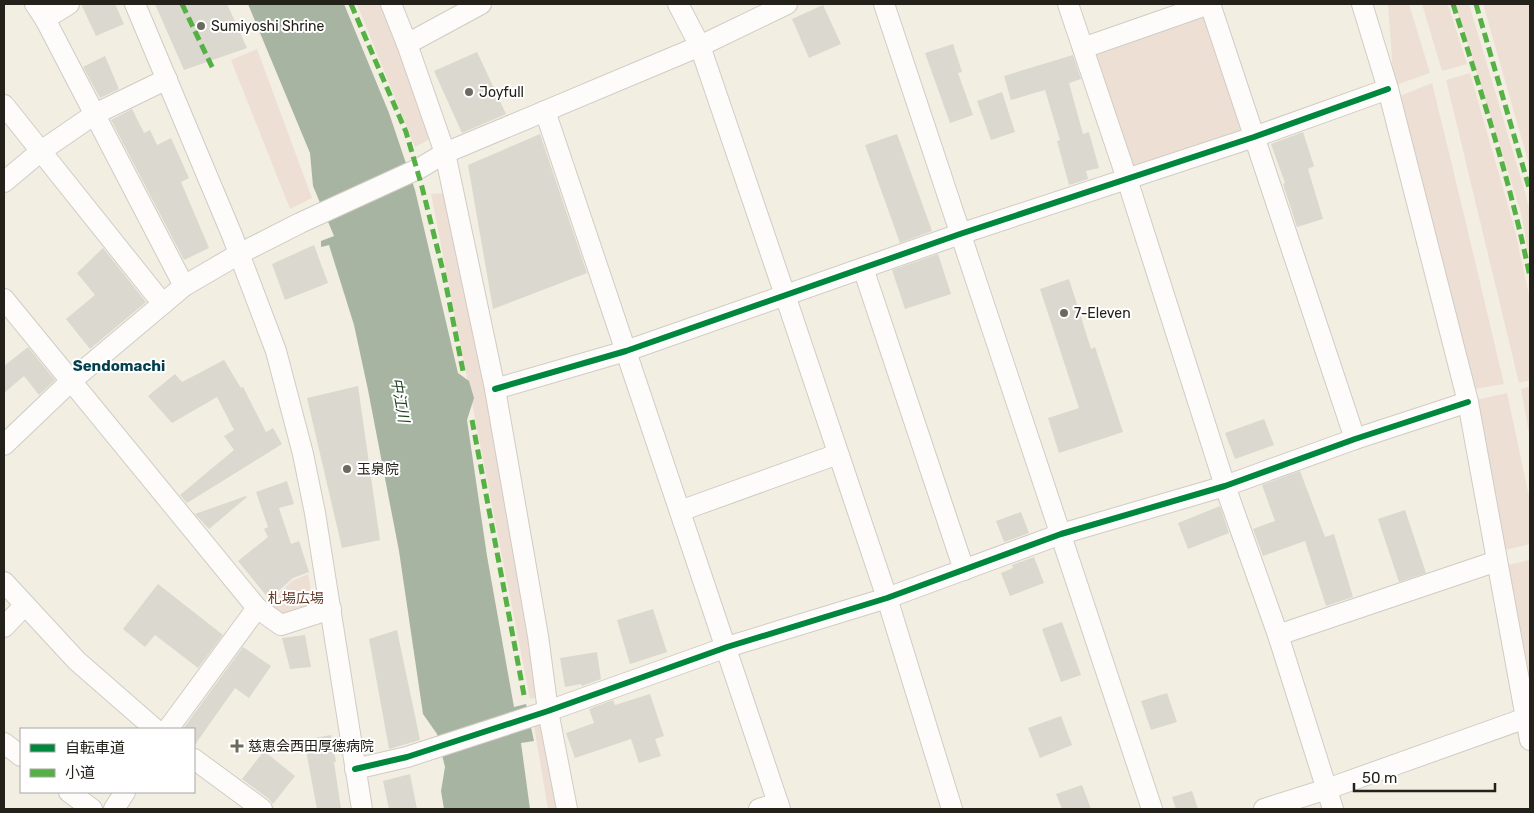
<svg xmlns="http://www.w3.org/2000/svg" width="1534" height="813" viewBox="0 0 1534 813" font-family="Rubik,'Noto Sans JP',sans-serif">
<rect width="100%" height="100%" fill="#f3eee2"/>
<g fill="#eedfd4">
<path d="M357,4H380L432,138L415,147Z"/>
<path d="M1388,4H1409L1430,73L1396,85L1393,73Z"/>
<path d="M1422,4H1448L1467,64L1442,71Z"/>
<path d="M1455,4H1469L1523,185L1530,211V264L1521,213Z"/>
<path d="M1483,4H1530V168Z"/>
<path d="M1206,10L1246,133L1130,172L1089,51Z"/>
<path d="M257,49L312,198L290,209L231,60Z"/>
<path d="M1470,73L1515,230L1530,300V380L1519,383L1446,80Z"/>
<path d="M1432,83L1465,219L1504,384L1475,389L1400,96Z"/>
<path d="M444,193L453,215L543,697L530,699L431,194Z"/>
<path d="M1530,387V439L1521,389Z"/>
<path d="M1507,393L1530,501V544L1505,550L1476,400Z"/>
<path d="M1530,560V677L1508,565Z"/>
<path d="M308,574L315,611L280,614L269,603L292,581Z"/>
<path d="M549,723L564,809H548L534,726Z"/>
</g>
<path fill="#a7b4a1" d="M248,4H344L389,113L415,190L458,373L469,381L474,398L467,420L487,556L514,707L526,704L534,741L521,743L530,809H444L441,791L445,767L437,734L423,714L399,551L368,390L354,325L329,245L321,247V241L334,236L313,186L310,153Z"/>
<g fill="#dad8cf">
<path d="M81,4H115L124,24L96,36Z"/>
<path d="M155,4H227L247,48L184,70Z"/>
<path d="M823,5L841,44L809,58L792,19Z"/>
<path d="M953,44L962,72L958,73L973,115L950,123L925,53Z"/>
<path d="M477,52L506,114L462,133L434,71Z"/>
<path d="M1073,55L1081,79L1069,83L1083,134L1089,132L1099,168L1086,171L1088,179L1069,185L1057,141L1060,140L1045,90L1011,100L1004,76Z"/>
<path d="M105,56L119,89L100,98L83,67Z"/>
<path d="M1002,92L1015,132L991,140L977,101Z"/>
<path d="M132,109L144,133L150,130L157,145L171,138L189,178L181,182L209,248L184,260L111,120Z"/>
<path d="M1303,132L1314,166L1308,169L1323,219L1297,227L1283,184L1285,183L1271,144Z"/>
<path d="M540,134L587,273L493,309L468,165Z"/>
<path d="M897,134L932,231L900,243L865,145Z"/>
<path d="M314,245L328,283L285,300L272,264Z"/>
<path d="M103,248L146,302L90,349L66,319L95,295L77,273Z"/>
<path d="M938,254L951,294L905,309L892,270Z"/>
<path d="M1069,279L1091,349L1095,347L1123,432L1059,453L1048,418L1079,408L1040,289Z"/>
<path d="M28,347L55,380L39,395L24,376L4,393V366Z"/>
<path d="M224,360L241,388L243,387L266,432L273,428L282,444L187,503L180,495L234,450L224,436L234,430L217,397L172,423L148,396L175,374L182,382Z"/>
<path d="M358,386L380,540L342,548L307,398Z"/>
<path d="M1264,419L1274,445L1235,459L1225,433Z"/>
<path d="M1300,471L1325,537L1334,534L1353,597L1326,606L1305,541L1263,556L1253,529L1275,521L1262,485Z"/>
<path d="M287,481L294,504L279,508L291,544L299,541L309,572L293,578L269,599L238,561L268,537L264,529L268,527L256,492Z"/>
<path d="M246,496L247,497L209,529L195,514Z"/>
<path d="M1220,506L1229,533L1188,549L1178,523Z"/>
<path d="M1405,510L1426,573L1399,582L1378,519Z"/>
<path d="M1021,512L1029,533L1004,542L996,521Z"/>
<path d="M1034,557L1044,583L1010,596L1001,573L1013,568L1012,565Z"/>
<path d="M158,584L223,635L198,668L155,635L145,647L123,629Z"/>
<path d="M653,609L667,652L630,664L617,620Z"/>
<path d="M1062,622L1081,675L1061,682L1042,629Z"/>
<path d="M397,630L420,740L389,749L369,639Z"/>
<path d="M305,635L311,667L290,669L282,638Z"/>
<path d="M243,647L271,666L249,698L235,688L194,746V729H183Z"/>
<path d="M597,652L601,679L582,686L581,684L565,687L560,658Z"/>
<path d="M1167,693L1177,722L1151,730L1141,701Z"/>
<path d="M650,694L664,736L655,739L661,756L639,763L631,739L575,758L566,733L594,723L589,709L613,700L615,705Z"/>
<path d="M1061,716L1072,745L1040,758L1028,728Z"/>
<path d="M331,735L336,762H334L341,809H317L304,740Z"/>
<path d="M264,751L295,776L273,804L269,799L242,779Z"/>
<path d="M410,774L417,809H389L383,781Z"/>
<path d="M1082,785L1091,809H1062L1056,794Z"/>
<path d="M1192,791L1198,809H1176L1172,797Z"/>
</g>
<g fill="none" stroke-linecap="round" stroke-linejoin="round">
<defs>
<g id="minor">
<path d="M35,4L45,19L184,286"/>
<path d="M135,4L232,235L276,351L303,454L315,513L362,809"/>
<path d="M391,4L407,44L445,153L495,389L538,636L548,711L567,809"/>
<path d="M678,4L700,46L785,295L887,598L952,809"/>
<path d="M884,4L1152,809"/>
<path d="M1068,4L1127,179L1225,486L1278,635L1333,809"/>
<path d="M1210,4L1355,439"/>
<path d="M1362,4L1388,89L1468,402L1530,740"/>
<path d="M45,19L69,4"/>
<path d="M407,44L481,4"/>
<path d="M1083,48L1209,4"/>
<path d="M4,105L163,304"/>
<path d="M545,111L780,809"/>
<path d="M4,182L41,151L95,114L167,79"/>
<path d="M863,268L964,570"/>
<path d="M4,299L257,608L281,625L331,609"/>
<path d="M495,389L626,351L960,234L1254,137L1388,89"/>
<path d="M4,445L71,381L184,286L239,254L300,223L420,168L445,153L700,46L787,4"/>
<path d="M680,511L838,454"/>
<path d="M4,582L77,661L155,729"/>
<path d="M4,627L25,605"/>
<path d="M1278,635L1497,561"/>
<path d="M168,729L257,608"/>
<path d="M4,743L21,756"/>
<path d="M194,759L262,809"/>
<path d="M355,769L407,757L548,711L727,647L887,598L1061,534L1225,486L1355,439L1468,402"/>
<path d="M69,792L92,809"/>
<path d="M114,809L125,792"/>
<path d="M759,809L778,803"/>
<path d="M1264,809L1327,789L1526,718"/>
</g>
</defs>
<use href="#minor" stroke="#d0ccc4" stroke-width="22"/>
<use href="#minor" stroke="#fdfcfb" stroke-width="20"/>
<g stroke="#55b145" stroke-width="5" stroke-dasharray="10 5" stroke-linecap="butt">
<path d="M182,4L213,69"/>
<path d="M351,4L406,132L422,187L444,275L463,371"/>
<path d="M1453,4C1482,94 1511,184 1530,277"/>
<path d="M1476,4L1530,191"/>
<path d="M472,420L524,695"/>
</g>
<defs>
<g id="cycleway">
<path d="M495,389L626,351L960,234L1254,137L1388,89"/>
<path d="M355,769L407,757L548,711L727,647L887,598L1061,534L1225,486L1355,439L1468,402"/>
</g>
</defs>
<use href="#cycleway" stroke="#fff" stroke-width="9"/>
<use href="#cycleway" stroke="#00873e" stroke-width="6"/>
</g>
<g fill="#6c695f" stroke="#fff" stroke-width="2">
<circle cx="201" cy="26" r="5"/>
<circle cx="469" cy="92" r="5"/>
<circle cx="1064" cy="313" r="5"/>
<circle cx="347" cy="469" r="5"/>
<path d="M234.5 738.5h5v5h5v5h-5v5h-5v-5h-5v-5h5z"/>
</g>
<g text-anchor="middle" stroke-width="4" stroke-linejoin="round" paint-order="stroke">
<g font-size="14" fill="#232119" stroke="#fff" text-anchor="start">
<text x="211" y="31">Sumiyoshi Shrine</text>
<text x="479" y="97">Joyfull</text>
<text x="1074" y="318">7-Eleven</text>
<text x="357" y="474">玉泉院</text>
<text x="248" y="751">慈恵会西田厚徳病院</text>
</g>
<g font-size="14" fill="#653926" stroke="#fff">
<text x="296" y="603">札場広場</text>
</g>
<g font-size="15" font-weight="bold" fill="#033f4d" stroke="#fff">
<text x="119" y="371">Sendomachi</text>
</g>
<g font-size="15" font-style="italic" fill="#1c3f1d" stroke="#fff">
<text transform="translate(400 400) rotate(80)" y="5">中江川</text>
</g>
</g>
<rect width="1534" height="813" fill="none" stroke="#232119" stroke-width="10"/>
<rect x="20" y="728" width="175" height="65" fill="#ffffff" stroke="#a7a6a3"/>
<rect x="30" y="744" width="25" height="8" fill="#00873e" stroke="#a7a6a3"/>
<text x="65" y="753" font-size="15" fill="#232119">自転車道</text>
<rect x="30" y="769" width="25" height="8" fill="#55b145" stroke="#a7a6a3"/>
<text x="65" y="778" font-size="15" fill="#232119">小道</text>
<path d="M1354 783v8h141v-8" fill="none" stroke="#232119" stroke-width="2.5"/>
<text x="1362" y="783" font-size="15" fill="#232119" stroke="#ffffff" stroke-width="4" paint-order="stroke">50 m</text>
</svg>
